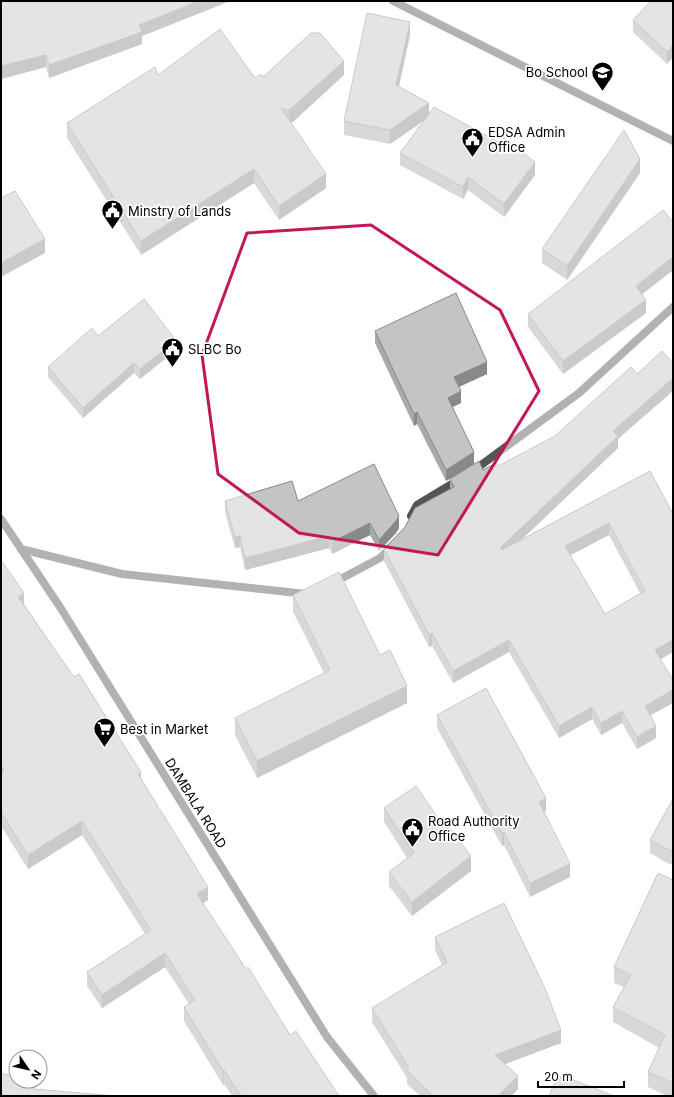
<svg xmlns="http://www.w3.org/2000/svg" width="674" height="1097" viewBox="0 0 674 1097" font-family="Inter,sans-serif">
<rect width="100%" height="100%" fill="#fff"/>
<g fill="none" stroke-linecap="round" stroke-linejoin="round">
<g stroke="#555" stroke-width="8">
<path d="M473,471L579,393L673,307"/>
<path d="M411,516L417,505L460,479"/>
<path d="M21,549L122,574L306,594"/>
<path d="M333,583L380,558L392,546"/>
</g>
<g stroke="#555" stroke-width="8">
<path d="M393,1L673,141"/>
<path d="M1,519L60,607L327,1037L374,1096"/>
</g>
</g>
<g fill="#a9a9a9" fill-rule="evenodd">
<path d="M1,1H230L142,36V44L49,78L46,67L1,79Z"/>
<path d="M673,1V57L667,64L633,32V20Z"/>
<path d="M410,35L399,86L429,114L535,175L504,217L468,190L463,199L400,165V153L425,120L390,144L344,135V121Z"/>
<path d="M158,75L255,78L263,77L344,75L291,123L326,188L279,220L254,183L141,255L67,138V123Z"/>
<path d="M640,173L567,280L542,263V249Z"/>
<path d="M673,222V270L642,294L646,313L563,374L528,327V314Z"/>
<path d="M375,331L487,374L459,387L461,403L453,407L474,464L446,481L417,424L414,426L375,343Z"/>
<path d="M98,336L176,350L140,379L134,373L83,418L48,377V367Z"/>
<path d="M618,439V448L521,540L650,471L673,514V652L661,659L673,703L651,715L656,738L637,749L622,723L601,735L592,719L559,738L509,652L453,683L432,646L429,647L384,561V549L450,489V479L483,470L498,466ZM609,535L640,593L605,614L570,555Z"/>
<path d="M225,501H298L399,528L396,533L379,551L370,535L332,554L329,548L245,570L240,547L235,548L225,513Z"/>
<path d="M1,560L24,604L141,778L208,900L203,903L246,969L290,1035L339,1096H232L224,1084L223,1085L184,1021V1007L189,1004L165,967L102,1008L87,986V972L145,934L82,835L28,869L1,826Z"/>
<path d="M293,595L380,655L407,703L257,778L235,735V718L324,673L293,612Z"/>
<path d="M437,715L546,811L544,812L570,877L530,897L504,845L502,846L437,728Z"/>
<path d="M673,799V865L667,863L650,853V840Z"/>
<path d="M384,808L445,828L471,871L412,916L389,886V872L407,858L384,822Z"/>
<path d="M673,880V1096H667L648,1087V1072L659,1048L613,1022V1007L624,987L614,983V967Z"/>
<path d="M435,937L561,1043L505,1064L518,1089L511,1096H420L407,1084V1078L372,1022V1008L442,965L435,950Z"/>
</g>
<g fill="#898989">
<path d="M199,1H230L142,36V44L49,78V65L139,25Z"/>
<path d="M410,22V35L396,99V85Z"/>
<path d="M673,45V57L667,64V52Z"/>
<path d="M46,55V67L1,79V66Z"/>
<path d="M344,61V75L294,121L289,124V110Z"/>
<path d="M429,103V117L390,144V130Z"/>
<path d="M640,159V173L567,280V266Z"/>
<path d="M535,162V175L504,217V204Z"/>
<path d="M254,169V183L141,255V241Z"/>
<path d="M326,174V188L279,220V206Z"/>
<path d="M468,177V190L463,199V187Z"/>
<path d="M45,239V253L1,277V263Z"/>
<path d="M673,257V270L636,299V286Z"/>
<path d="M646,300V313L563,374V361Z"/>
<path d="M176,340V350L140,379V369Z"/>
<path d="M487,362V374L454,389V377Z"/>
<path d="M134,363V373L83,418V408Z"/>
<path d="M673,378V391L618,439V448L500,560V548L613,431Z"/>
<path d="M461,391V403L448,409V398Z"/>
<path d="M417,412V424L414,426V414Z"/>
<path d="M474,452V464L446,481V470Z"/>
<path d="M399,516V528L396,533L379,551V540Z"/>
<path d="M370,523V535L332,554V542Z"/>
<path d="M609,523V535L565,558V546Z"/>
<path d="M240,536V547L235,548V537Z"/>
<path d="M329,536V548L245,570V558Z"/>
<path d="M24,593V607L18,597Z"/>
<path d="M432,633V646L429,647V635Z"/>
<path d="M509,640V652L453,683V671Z"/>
<path d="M673,640V652L655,662V650Z"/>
<path d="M407,686V703L257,778V761Z"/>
<path d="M673,690V703L645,718V706Z"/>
<path d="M592,707V719L559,738V726Z"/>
<path d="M622,711V723L601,735V723Z"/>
<path d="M656,726V738L637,749V737Z"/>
<path d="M141,772V786L138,774Z"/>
<path d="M546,798V811L539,815V802Z"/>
<path d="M82,821V835L28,869V855Z"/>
<path d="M504,832V845L502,846V833Z"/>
<path d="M471,856V871L412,916V902Z"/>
<path d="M570,864V877L530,897V883Z"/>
<path d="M208,887V900L197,907V894Z"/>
<path d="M165,953V967L102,1008V995Z"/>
<path d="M561,1030V1043L495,1068V1055Z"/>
<path d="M224,1070V1084L223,1085V1071Z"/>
<path d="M518,1076V1089L511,1096H498Z"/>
</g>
<g fill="#c4c4c4" stroke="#898989" fill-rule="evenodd">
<path d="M1,1H199L139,25L142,32L49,65L46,55L1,66Z"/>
<path d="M651,1H673V45L667,52L633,20Z"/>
<path d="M367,13L410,22L396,85L429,103L390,130L344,121Z"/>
<path d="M220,29L255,78L261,74L263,77L311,33H320L344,61L294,106L289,110L281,108L326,174L279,206L254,169L141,241L67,123L155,67L158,75Z"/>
<path d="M434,107L500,143L504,138L535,162L504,204L468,177L463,187L400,153Z"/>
<path d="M624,130L640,159L567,266L542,249Z"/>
<path d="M15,191L45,239L1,263V198Z"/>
<path d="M663,210L673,222V257L636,286L646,300L563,361L528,314Z"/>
<path d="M456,293L487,362L454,377L461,391L448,398L474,452L446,470L417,412L414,414L375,331Z"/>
<path d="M144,299L176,340L140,369L134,363L83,408L48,367L92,328L98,336Z"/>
<path d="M662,351L673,363V378L613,431L618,436L500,548L502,550L650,471L673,514V640L655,650L673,680V690L645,706L656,726L637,737L622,711L601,723L592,707L559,726L509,640L453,671L432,633L429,635L384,549L405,527L415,508L454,487L450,479L479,461L483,470L496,463L498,466L555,436L589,405L631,367L637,374ZM609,523L645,591L605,614L565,546Z"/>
<path d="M374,464L399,516L396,521L379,540L370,523L332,542L329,536L245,558L240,536L235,537L225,501L292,481L298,501Z"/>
<path d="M1,560L24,593L18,597L74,677L79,674L141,772L138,774L208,887L197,894L246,969L248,967L290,1035L296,1031L339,1096H241L224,1070L223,1071L184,1007L195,1000L165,953L102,995L87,972L151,930L82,821L28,855L1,812V773L4,771L1,765Z"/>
<path d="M339,572L380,655L390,650L407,686L257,761L235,718L330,670L293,595Z"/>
<path d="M486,688L546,798L539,802L570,864L530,883L504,832L502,833L437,715Z"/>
<path d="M416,786L445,828L448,826L471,856L412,902L389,872L414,853L384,808Z"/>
<path d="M673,799V851L667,849L650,840Z"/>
<path d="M658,873L673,880V1083L648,1072L665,1035L613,1007L631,975L614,967Z"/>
<path d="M504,903L544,986L561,1030L495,1055L518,1076L498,1096H433L407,1070L409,1068L372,1008L447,962L435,937Z"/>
<path d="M1,1073L16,1077V1081H36L34,1089L115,1096H1Z"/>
<path d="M557,1077H566L614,1096H549Z"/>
</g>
<path d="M0 0H674V1097H0ZM371,225L500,310L539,391L438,555L299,533L218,474L202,355L247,233Z" fill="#fff" fill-opacity=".55" fill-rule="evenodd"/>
<path fill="none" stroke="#c2185b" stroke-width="3" stroke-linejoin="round" d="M371,225L500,310L539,391L438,555L299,533L218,474L202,355L247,233Z"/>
<defs>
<symbol id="school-pin" viewBox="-11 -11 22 30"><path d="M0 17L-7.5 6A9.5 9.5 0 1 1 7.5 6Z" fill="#000" stroke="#fff"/><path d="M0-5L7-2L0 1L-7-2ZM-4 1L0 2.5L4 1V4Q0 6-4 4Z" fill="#fff"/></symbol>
<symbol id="civic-pin" viewBox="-11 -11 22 30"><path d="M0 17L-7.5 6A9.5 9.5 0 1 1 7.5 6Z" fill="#000" stroke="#fff"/><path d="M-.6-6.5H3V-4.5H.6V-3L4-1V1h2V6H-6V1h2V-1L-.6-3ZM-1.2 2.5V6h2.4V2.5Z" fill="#fff"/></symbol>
<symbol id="supermarket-pin" viewBox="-11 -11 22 30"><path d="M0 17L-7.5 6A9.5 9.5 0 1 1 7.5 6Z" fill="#000" stroke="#fff"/><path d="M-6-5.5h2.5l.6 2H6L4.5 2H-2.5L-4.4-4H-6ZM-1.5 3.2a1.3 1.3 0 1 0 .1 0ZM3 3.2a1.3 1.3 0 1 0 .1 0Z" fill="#fff"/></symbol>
</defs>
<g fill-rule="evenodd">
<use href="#school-pin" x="590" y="60" width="25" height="34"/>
<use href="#civic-pin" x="460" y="126" width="25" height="34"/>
<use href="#civic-pin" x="100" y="198" width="25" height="34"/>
<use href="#civic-pin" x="160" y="336" width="25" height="34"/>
<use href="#supermarket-pin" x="92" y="716" width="25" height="34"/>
<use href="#civic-pin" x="400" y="816" width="25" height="34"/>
</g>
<g text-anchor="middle" stroke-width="3.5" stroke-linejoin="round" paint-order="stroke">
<g font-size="13" fill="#000" stroke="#fff" text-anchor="start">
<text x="588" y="77" text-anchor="end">Bo School</text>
<text x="488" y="137">EDSA Admin<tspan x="488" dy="15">Office</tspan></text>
<text x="128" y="216">Minstry of Lands</text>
<text x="188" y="354">SLBC Bo</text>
<text x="120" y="734">Best in Market</text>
<text x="428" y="826">Road Authority<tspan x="428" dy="15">Office</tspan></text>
</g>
<g font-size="13" fill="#000" stroke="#fff">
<text transform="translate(196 803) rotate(58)" y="5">DAMBALA ROAD</text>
</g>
</g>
<rect width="674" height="1097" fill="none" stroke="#000000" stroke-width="4"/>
<g transform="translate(28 1069) rotate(124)"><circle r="19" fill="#ffffff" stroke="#999999"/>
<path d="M0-3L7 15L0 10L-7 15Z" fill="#000000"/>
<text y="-6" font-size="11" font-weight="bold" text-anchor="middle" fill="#000000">N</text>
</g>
<path d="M538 1081v6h86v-6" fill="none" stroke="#000000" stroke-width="2"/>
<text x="544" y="1081" font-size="12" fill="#000000" stroke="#ffffff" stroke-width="3" paint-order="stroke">20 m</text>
</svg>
